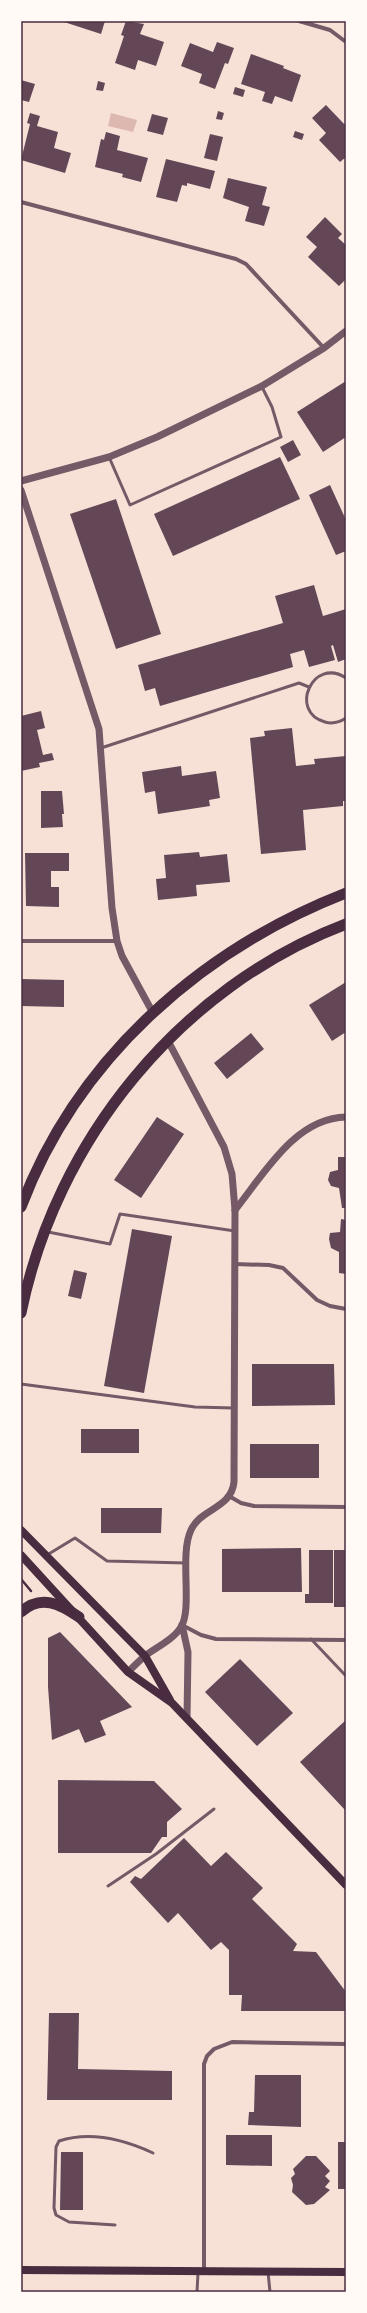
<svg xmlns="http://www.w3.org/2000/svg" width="367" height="2313" viewBox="0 0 367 2313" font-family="Barlow,sans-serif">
<rect width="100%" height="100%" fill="#f7e1d7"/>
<path fill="#dcb8b0" d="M111,113L137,120L133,132L108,126Z"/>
<g fill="#644757">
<path d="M61,21H105L101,34Z"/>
<path d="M126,21L144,24L140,34L164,42L156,66L138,60L135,70L115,63L124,36L121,35Z"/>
<path d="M217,42L234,48L228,64L225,63L215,89L199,83L202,74L181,66L190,43L213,52Z"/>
<path d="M251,54L284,66L283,68L301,75L292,102L275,96L272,104L262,101L265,92L241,84Z"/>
<path d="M21,80L35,84L29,102L21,100Z"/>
<path d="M98,81L105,83L103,91L96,90Z"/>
<path d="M235,87L245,90L243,97L233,94Z"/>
<path d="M326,105L346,126V157L340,162L319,140L326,133L312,118Z"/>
<path d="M218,111L224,113L222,120L216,119Z"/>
<path d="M30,113L40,116L37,126L58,132L54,148L71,153L65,173L21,160L30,124L27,123Z"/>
<path d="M152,114L168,118L163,135L147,131Z"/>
<path d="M295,131L304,134L302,140L293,137Z"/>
<path d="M106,132L120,136L117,150L148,158L141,182L122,177L123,174L95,167L101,139L104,140Z"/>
<path d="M210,134L223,137L217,161L204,158Z"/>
<path d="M166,159L215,171L210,189L187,183V186L182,185L177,202L156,197Z"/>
<path d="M228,178L267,187L262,205L270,207L264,226L245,221L249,207L223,198Z"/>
<path d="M325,217L342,234L338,238L346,245V279L339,286L308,257L317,247L306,237Z"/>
<path d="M346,381V437L323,452L297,412Z"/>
<path d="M293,440L301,455L288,462L280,447Z"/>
<path d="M280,457L300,499L173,556L154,514Z"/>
<path d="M330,485L346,520V551L336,555L309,495Z"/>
<path d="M116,499L161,634L116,649L70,514Z"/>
<path d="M314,585L323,616L346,609V659L338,662L333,645L331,646L335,660L309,667L304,650L290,654L293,667L160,706L155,688L145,691L138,665L283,623L275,596Z"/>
<path d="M41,711L45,728L37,730L43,755L52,753L54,760L39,763L40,767L21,771V716Z"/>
<path d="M292,728L296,766L315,764L314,759L346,756V801H343V806L303,810L306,850L261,854L250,738L265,736L264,731Z"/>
<path d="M181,766L182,776L216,771L220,798L209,800L210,806L158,814L155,791L145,793L142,772Z"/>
<path d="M41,791H62L64,814H62L63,827L41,828Z"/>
<path d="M199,852L200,857L227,854L230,882L196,885L197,896L158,900L156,879L166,878L164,855Z"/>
<path d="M25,853H69V871H51V887H59V907L26,906Z"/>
<path d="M21,979L64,980V1007L21,1006Z"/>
<path d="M346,982V1032L332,1041L309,1005Z"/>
<path d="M251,1033L264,1049L227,1079L214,1063Z"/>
<path d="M157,1117L184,1134L141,1198L114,1180Z"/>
<path d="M338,1157H346V1208H342L339,1188L331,1186L328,1180L330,1172L338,1170Z"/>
<path d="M341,1219L346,1220V1274L339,1273V1252L331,1248L329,1239L330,1233L340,1232Z"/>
<path d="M132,1229L172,1236L144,1393L104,1386Z"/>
<path d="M74,1270L87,1273L81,1299L68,1296Z"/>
<path d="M252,1364H334L335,1405L252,1406Z"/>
<rect x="81" y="1429" width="58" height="24"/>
<rect x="250" y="1444" width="69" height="34"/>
<path d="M101,1508H162L161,1533H101Z"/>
<path d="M301,1548L302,1592H222V1549Z"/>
<path d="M309,1550H333V1603H305V1594H309Z"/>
<rect x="334" y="1550" width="12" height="57"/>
<path d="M60,1632L132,1707L100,1721L106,1735L85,1743L79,1729L52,1740L48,1687V1638Z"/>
<path d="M240,1659L293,1713L257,1746L205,1692Z"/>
<path d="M346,1720V1810H345L300,1762Z"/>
<path d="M58,1780L154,1781L182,1809L167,1822V1837H162L151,1853H58Z"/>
<path d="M184,1838L211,1866L226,1852L263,1888L252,1899L297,1944L293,1951L316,1952L346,1992V2011H241L242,1995H229V1950L221,1942L211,1950L178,1913L168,1923L130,1882L135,1876L141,1879Z"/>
<path d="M49,2013H79L78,2069L172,2071V2100H47Z"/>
<path d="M255,2075H301V2127L248,2125L249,2112H254Z"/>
<path d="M226,2135H272V2166L226,2165Z"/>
<rect x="338" y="2142" width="8" height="47"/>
<path d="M61,2152H83V2210H60Z"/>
<path d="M306,2156H316L330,2171L325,2176L330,2181L325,2187L330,2190L314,2204L306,2205L292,2192L293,2185L291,2178L295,2174L293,2169Z"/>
</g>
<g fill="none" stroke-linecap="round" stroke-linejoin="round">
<path stroke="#4a2c40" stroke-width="2.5" d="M21,1579L31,1591"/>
<g stroke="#755966" stroke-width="3">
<path d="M109,457L130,505L281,437L272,407L262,387"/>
<path d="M346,678C313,656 288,712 325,722C332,724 340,722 346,718"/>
<path d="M101,748L299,683L309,687"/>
<path d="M48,1232L110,1244L120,1214L235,1231"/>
<path d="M21,1384L195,1407L234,1408"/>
<path d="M47,1555L75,1538L107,1561L186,1563"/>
<path d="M311,1639L346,1676"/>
<path d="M108,1886L156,1854L214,1809"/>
<path d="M115,2225L69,2222L56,2215L54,2208L56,2147L59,2141C90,2131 125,2140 153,2153"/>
<path d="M268,2272L270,2292"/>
<path d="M197,2292L198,2273"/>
</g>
<g stroke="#755966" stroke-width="4">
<path d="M299,21L330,30L346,42"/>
<path d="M21,202L236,259L246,264L324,348"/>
<path d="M21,941H117"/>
<path d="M234,1264L269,1265L283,1268L317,1300L330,1306L346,1309"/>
<path d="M229,1496L241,1503L254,1506L346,1507"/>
<path d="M182,1625L201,1635L216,1639L346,1640"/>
<path d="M204,2271V2064L207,2056L214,2049L232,2042L346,2044"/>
</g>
<g stroke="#755966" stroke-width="7">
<path d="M21,481L109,457L157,437L262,386L324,348L346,331"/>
<path d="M21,490L99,729L112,908L117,941L122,956L153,1013"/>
<path d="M235,1210C264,1174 295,1118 346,1117"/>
<path d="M182,1625L188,1652L187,1718"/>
<path d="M128,1672C134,1666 140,1660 146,1655C157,1647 174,1639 181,1627C193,1608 179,1555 191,1530C201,1508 231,1509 234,1482L235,1210L232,1174L224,1147L167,1039"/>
</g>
<g stroke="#4a2c40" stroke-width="8">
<path d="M21,1530L145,1656L170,1700"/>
<path d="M21,1555L128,1672L172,1703L346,1885"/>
<path d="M21,2270L346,2272"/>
</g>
<g stroke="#4a2c40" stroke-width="11">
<path d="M21,1207C77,1059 200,950 346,893"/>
<path d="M21,1313C56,1140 180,987 346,924"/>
<path d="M21,1612C41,1594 60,1604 79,1617"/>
</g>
</g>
<rect width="367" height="2313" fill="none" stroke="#fffaf5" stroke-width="44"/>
<rect x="22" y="22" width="323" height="2269" fill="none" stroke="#4a2c40" stroke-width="1.5"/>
</svg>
